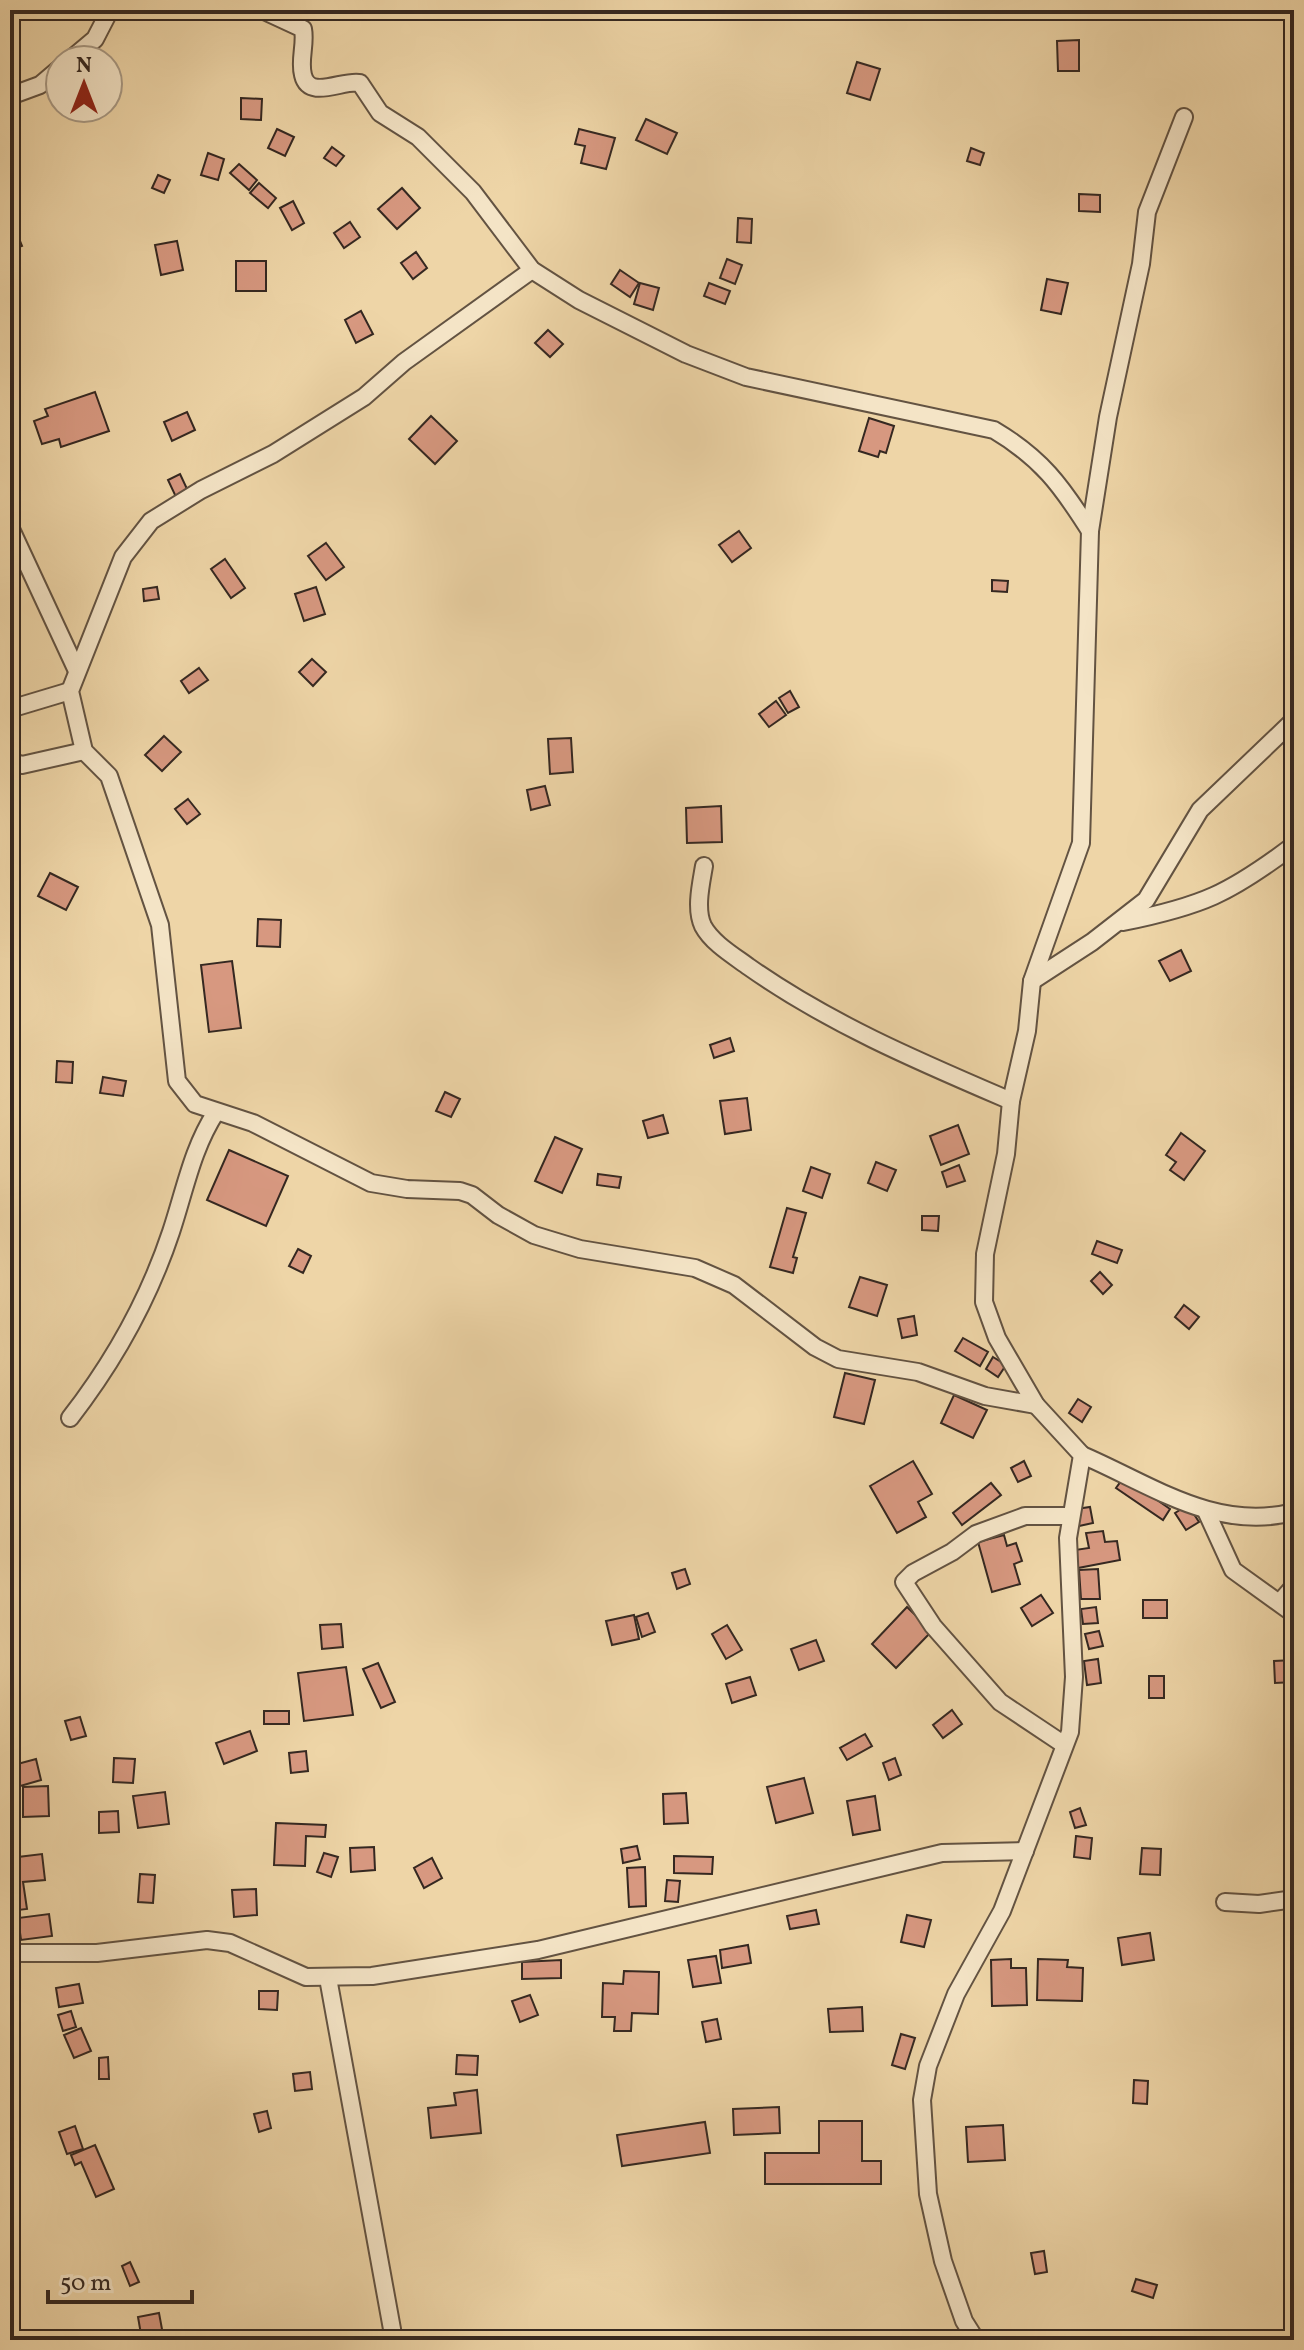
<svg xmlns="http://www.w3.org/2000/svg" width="1304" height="2350" viewBox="0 0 1304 2350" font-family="Vollkorn,serif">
<rect width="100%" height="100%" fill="#eed5a7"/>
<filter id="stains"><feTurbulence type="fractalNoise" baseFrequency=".0025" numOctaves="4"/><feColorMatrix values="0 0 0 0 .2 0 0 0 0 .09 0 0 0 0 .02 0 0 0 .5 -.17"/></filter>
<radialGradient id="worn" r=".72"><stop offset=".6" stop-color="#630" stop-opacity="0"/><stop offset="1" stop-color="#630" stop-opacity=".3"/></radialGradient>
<g fill="#d79880" stroke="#352821" stroke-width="2">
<path d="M1079,40V71H1058L1057,41Z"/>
<path d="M857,62L880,69L870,100L847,93Z"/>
<path d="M241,98L262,99L261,120L241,119Z"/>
<path d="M646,119L677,133L667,154L636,140Z"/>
<path d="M277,129L294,137L285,156L268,148Z"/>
<path d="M579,129L615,138L606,169L581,163L585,146L575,144Z"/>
<path d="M332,147L344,156L336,166L324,158Z"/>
<path d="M971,148L984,153L980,165L967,161Z"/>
<path d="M208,153L224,159L218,180L201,175Z"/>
<path d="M239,164L257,180L249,190L230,173Z"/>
<path d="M158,175L170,180L164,193L152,188Z"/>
<path d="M259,183L276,198L268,208L250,193Z"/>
<path d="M402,188L420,208L397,229L378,209Z"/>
<path d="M1079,194L1100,195V212L1079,211Z"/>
<path d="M293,201L304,223L292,230L280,208Z"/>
<path d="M10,216L22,246L10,250Z"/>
<path d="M738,218L752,219L751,243L737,242Z"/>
<path d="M350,222L360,237L344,248L334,233Z"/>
<path d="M177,241L183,270L161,275L155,245Z"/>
<path d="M416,252L427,268L413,279L401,263Z"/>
<path d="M727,259L742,265L735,284L720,278Z"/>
<rect x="236" y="261" width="30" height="30"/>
<path d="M620,270L639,283L630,297L611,284Z"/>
<path d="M1047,279L1068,283L1061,314L1041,310Z"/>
<path d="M640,283L659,288L653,310L634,304Z"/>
<path d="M709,283L730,291L725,304L704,296Z"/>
<path d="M361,311L373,334L356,343L345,320Z"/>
<path d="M548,330L563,344L550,357L535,343Z"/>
<path d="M95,392L109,431L61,447L59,439L42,444L34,421L48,416L45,409Z"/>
<path d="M187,412L195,430L172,441L164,422Z"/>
<path d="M431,416L457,441L435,464L409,439Z"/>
<path d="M869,418L894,426L886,453L880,451L878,457L859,451Z"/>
<path d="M180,474L188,491L176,497L168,480Z"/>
<path d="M739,531L751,548L732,562L719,545Z"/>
<path d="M326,543L344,567L326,580L308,556Z"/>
<path d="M225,559L245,588L231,598L211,569Z"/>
<path d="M992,580L1008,581L1007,592L992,591Z"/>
<path d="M157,587L159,599L144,601L143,589Z"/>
<path d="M316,587L325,614L304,621L295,594Z"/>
<path d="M312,659L326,672L313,686L299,672Z"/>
<path d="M199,668L208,680L189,693L181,681Z"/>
<path d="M790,691L799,707L788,713L779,698Z"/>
<path d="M776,701L786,715L769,727L759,714Z"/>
<path d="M164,736L181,752L162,771L145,755Z"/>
<path d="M571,738L573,772L550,774L548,739Z"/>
<path d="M545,786L550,805L531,810L527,790Z"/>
<path d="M188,799L200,814L187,824L175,809Z"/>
<path d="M721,806L722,842L687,843L686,808Z"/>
<path d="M50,873L78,887L66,910L38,896Z"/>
<path d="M258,919L281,920L280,947L257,946Z"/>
<path d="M1181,950L1191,971L1170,981L1159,961Z"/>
<path d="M232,961L241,1028L209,1032L201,965Z"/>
<path d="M730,1038L734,1051L714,1058L710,1045Z"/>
<path d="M57,1061L73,1062L72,1083L56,1082Z"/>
<path d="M103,1077L126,1081L123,1096L100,1093Z"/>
<path d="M445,1092L460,1099L451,1117L436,1111Z"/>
<path d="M747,1098L751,1130L725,1134L720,1101Z"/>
<path d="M663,1115L668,1133L648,1138L643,1121Z"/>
<path d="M958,1125L969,1154L941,1165L930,1136Z"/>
<path d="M1181,1133L1205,1151L1184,1180L1170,1170L1176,1162L1166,1155Z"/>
<path d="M555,1137L582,1149L562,1193L535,1181Z"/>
<path d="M229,1150L288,1176L266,1226L207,1200Z"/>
<path d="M876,1162L896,1170L887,1191L868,1183Z"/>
<path d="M959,1165L965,1181L947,1187L942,1172Z"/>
<path d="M811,1167L830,1174L822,1198L803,1191Z"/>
<path d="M598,1174L621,1177L619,1188L597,1185Z"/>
<path d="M787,1208L806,1213L793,1257L797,1258L793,1273L770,1267Z"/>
<path d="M922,1216H939L938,1231L922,1230Z"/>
<path d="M1097,1241L1122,1250L1117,1263L1092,1254Z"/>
<path d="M298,1249L311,1256L303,1273L289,1266Z"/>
<path d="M1100,1272L1112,1285L1103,1294L1091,1281Z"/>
<path d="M860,1277L887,1285L877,1316L849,1307Z"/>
<path d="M1184,1305L1199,1317L1189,1329L1175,1317Z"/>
<path d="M914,1316L917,1335L902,1338L898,1319Z"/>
<path d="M963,1338L988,1352L980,1366L955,1351Z"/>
<path d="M993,1357L1006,1365L998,1377L986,1369Z"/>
<path d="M845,1373L875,1380L864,1424L834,1417Z"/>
<path d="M954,1395L987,1410L973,1438L941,1423Z"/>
<path d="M1078,1399L1091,1407L1082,1422L1069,1413Z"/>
<path d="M913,1461L932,1494L918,1502L926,1517L897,1533L870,1486Z"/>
<path d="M1024,1461L1031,1476L1018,1482L1011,1468Z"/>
<path d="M1124,1477L1170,1509L1163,1520L1116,1488Z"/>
<path d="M991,1483L1001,1495L962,1525L953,1513Z"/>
<path d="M1188,1505L1199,1522L1186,1530L1175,1513Z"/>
<path d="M1090,1507L1093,1523L1079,1526L1076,1509Z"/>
<path d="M1103,1531L1105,1542L1117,1541L1120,1560L1078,1568L1075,1550L1089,1548L1086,1533Z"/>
<path d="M1004,1535L1007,1546L1016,1543L1022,1561L1014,1564L1020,1584L992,1592L978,1542Z"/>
<path d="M685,1569L690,1584L677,1589L672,1573Z"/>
<path d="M1098,1569L1100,1599H1081L1079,1570Z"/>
<path d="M1041,1595L1053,1613L1032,1626L1021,1608Z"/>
<rect x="1143" y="1600" width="24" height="18"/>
<path d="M907,1607L932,1631L896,1668L872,1644Z"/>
<path d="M1096,1607L1098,1623L1083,1624L1081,1609Z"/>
<path d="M648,1613L655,1632L642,1637L636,1617Z"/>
<path d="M634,1615L639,1639L612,1645L606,1621Z"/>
<path d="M341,1624L343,1647L322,1649L320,1625Z"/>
<path d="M727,1625L742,1650L726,1659L712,1634Z"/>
<path d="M1099,1631L1103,1646L1089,1649L1085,1634Z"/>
<path d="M816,1640L824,1661L799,1670L791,1649Z"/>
<path d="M1098,1659L1101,1683L1087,1685L1084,1661Z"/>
<path d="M1294,1660V1682L1275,1683L1274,1661Z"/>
<path d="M378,1663L395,1702L381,1708L363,1669Z"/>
<path d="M346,1667L353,1715L304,1721L298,1673Z"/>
<rect x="1149" y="1676" width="15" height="22"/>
<path d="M750,1677L756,1695L732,1703L726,1684Z"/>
<path d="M952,1710L962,1724L943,1738L933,1725Z"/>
<rect x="264" y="1711" width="25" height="13"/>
<path d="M80,1717L86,1736L71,1740L65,1721Z"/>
<path d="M250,1731L257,1751L224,1764L216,1743Z"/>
<path d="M865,1734L872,1746L847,1760L840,1748Z"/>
<path d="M306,1751L308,1771L291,1773L289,1753Z"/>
<path d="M114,1758L135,1759L133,1783L113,1782Z"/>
<path d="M895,1758L901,1775L889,1780L883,1763Z"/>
<path d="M36,1759L41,1780L10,1789V1766Z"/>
<path d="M804,1778L813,1813L776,1823L767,1787Z"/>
<path d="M48,1786L49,1816L23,1817V1787Z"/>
<path d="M165,1792L169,1824L138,1828L133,1796Z"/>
<path d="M686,1793L688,1823L664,1824L663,1794Z"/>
<path d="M875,1796L880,1830L853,1835L847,1801Z"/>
<path d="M1080,1808L1086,1825L1075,1828L1070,1812Z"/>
<path d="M118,1811L119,1832L99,1833V1812Z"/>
<path d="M276,1823L326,1825L325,1837L306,1836L305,1866L274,1865Z"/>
<path d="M1076,1836L1092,1838L1090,1859L1074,1857Z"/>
<path d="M637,1846L640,1859L623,1863L621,1849Z"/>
<path d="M374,1847L375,1870L351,1872L350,1848Z"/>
<path d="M1142,1848L1161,1849L1160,1875L1140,1874Z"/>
<path d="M324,1853L338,1857L331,1877L317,1872Z"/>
<path d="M42,1854L45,1880L23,1882L27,1909L10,1911V1858Z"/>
<path d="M674,1856L713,1857L712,1874L674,1873Z"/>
<path d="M432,1858L442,1878L424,1888L414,1868Z"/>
<path d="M645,1867L646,1906L629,1907L627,1868Z"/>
<path d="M140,1874L155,1875L153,1903L138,1902Z"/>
<path d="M667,1880L680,1881L678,1902L665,1901Z"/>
<path d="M256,1889L257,1915L234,1917L232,1890Z"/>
<path d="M816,1910L819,1924L790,1929L787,1916Z"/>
<path d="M49,1914L52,1936L21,1940L18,1918Z"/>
<path d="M907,1915L931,1920L924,1947L901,1942Z"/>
<path d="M1150,1933L1154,1960L1122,1965L1118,1938Z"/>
<path d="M748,1945L751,1963L722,1968L720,1950Z"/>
<path d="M716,1956L721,1983L693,1987L688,1960Z"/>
<path d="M1011,1959V1968H1026L1027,2005L992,2006L991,1960Z"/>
<path d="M1038,1959L1068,1960L1067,1967L1083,1968L1082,2001L1037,2000Z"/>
<path d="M561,1960V1978L522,1979V1962Z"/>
<path d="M624,1971L659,1972L658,2014L632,2013L631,2031H614L615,2017H602L603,1983L623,1984Z"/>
<path d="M79,1984L83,2003L59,2007L56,1988Z"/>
<path d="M259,1991H278L277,2010L259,2009Z"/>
<path d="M530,1995L538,2015L520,2022L512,2001Z"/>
<path d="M862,2007L863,2031L830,2032L828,2009Z"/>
<path d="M71,2011L76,2027L63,2031L58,2015Z"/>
<path d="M717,2019L721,2039L706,2042L702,2022Z"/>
<path d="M81,2028L91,2051L74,2058L64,2035Z"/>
<path d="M901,2034L915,2038L905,2069L892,2065Z"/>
<path d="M457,2055L478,2056L477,2075L456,2074Z"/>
<path d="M108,2057L109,2079H99V2058Z"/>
<path d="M310,2072L312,2089L295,2091L293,2074Z"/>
<path d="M1134,2080L1148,2081L1147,2104L1133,2103Z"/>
<path d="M477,2090L481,2133L431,2138L428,2108L456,2105L454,2093Z"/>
<path d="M779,2107L780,2133L734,2135L733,2109Z"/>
<path d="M267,2111L271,2128L259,2132L254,2114Z"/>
<path d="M819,2121H862V2161H881V2184H765V2153H819Z"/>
<path d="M705,2122L710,2153L622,2166L617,2135Z"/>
<path d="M1003,2125L1005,2160L968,2162L966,2127Z"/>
<path d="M75,2126L83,2149L67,2154L59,2132Z"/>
<path d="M95,2145L114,2189L96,2197L81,2162L75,2165L71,2155Z"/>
<path d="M1044,2251L1047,2272L1035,2274L1031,2253Z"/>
<path d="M130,2262L139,2282L130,2286L122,2266Z"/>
<path d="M1136,2279L1157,2285L1153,2298L1132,2291Z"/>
<path d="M159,2313L164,2340H142L138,2317Z"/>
</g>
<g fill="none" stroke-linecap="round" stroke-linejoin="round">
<defs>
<g id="street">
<path d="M262,10L303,29C306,44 299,60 303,75C309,101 344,79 360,83L380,113L418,137L473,192L532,270L579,300L686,354L746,377L994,430C1041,458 1061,485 1090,531"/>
<path d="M70,60L95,39L110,10"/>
<path d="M10,96L40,85L60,68"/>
<path d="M532,270L404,362L364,397L273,454L201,490L151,521L123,557L70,691L84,751L109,776L160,925L177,1081L195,1104L253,1123L371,1183L407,1189L460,1191L472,1195L498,1215L534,1235L580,1249L695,1268L734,1285L815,1347L838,1359L918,1372L985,1396L1036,1405"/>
<path d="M10,527L77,671"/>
<path d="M10,709L70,691"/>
<path d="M10,761L22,765L84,751"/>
<path d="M704,866C701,884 695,909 703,926C712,943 734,956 749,967C830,1024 920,1062 1011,1101"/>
<path d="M1123,922C1202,906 1229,894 1294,845"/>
<path d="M1032,981L1092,942L1146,900L1200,810L1294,720"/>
<path d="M70,1418C115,1360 148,1301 171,1232C185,1190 192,1149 216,1112"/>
<path d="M1082,1455C1152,1485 1215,1532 1294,1512"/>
<path d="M1206,1511L1233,1570L1294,1614"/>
<path d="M1280,1602L1294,1586"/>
<path d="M1063,1744L1000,1702L933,1626L904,1582L913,1573L952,1552L976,1534L1025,1516H1071"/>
<path d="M1225,1902L1259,1904L1294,1899"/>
<path d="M10,1953H97L207,1940L230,1943L306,1977L372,1976L538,1950L942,1853L1025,1851"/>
<path d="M328,1978L392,2329"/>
<path d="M976,2340L964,2321L943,2261L928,2194L922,2100L928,2066L956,1994L1002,1911L1070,1732L1074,1677L1068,1538L1082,1455L1036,1405L997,1338L984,1302L985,1254L1006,1154L1011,1101L1027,1031L1032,981L1081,843L1090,531L1108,417L1141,264L1147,212L1184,117"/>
</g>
</defs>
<use href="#street" stroke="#635342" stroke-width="20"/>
<use href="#street" stroke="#f4e4c6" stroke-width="16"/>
</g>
<rect width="1304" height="2350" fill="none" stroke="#eed5a7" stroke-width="40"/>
<rect x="12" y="12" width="1280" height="2326" fill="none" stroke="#352821" stroke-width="4"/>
<rect x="20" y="20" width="1264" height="2310" fill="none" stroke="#352821" stroke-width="2"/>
<g transform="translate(84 84)"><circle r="38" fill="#f4e4c6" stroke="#a89984" stroke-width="2"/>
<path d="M0-6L14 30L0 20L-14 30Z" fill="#8f2418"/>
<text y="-12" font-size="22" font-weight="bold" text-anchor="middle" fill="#352821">N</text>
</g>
<path d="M48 2290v12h144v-12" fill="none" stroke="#352821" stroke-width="4"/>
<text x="60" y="2290" font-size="24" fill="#352821" stroke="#f4e4c6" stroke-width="6" paint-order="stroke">50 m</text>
<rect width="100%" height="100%" filter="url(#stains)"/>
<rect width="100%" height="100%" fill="url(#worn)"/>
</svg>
